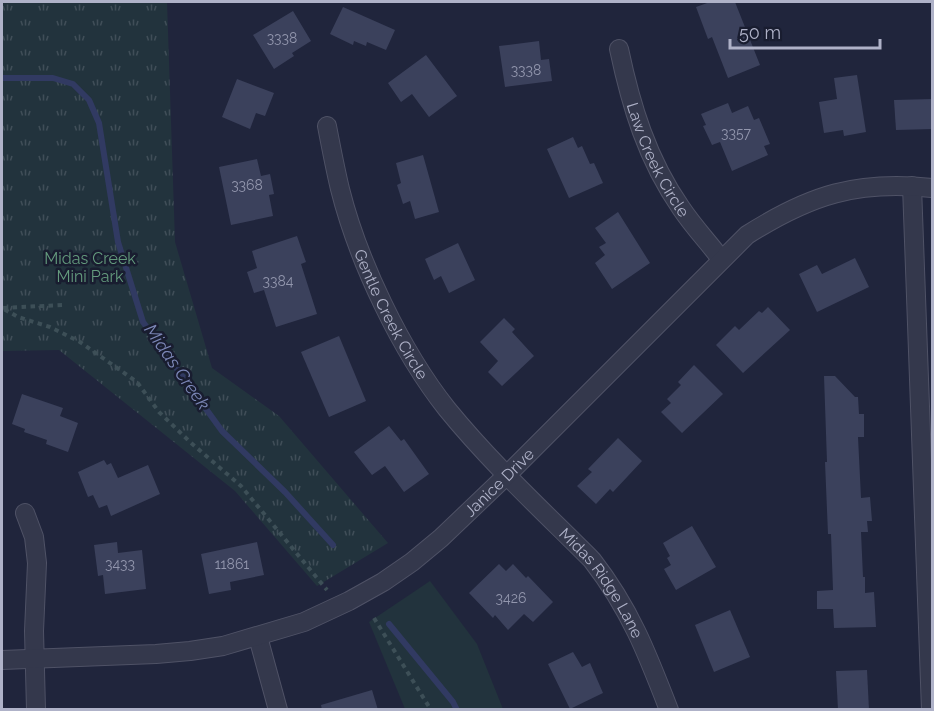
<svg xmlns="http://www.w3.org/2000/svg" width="934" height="711" viewBox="0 0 934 711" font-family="Raleway,sans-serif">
<defs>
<pattern id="park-tufts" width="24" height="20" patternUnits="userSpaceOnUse" patternTransform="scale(1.5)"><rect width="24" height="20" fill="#22333d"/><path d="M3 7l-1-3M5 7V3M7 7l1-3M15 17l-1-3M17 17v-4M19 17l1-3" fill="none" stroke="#404e58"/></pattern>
</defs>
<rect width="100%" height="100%" fill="#20253c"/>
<path fill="#22333d" d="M430,581L477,644L503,709H405L369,622Z"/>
<path fill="url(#park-tufts)" d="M8,2H167L175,242L212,368L279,416L388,543L317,586L235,491L59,350L2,351V3Z"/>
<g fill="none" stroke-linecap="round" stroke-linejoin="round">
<g stroke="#313a62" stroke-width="6">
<path d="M2,78H53L73,84L89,100L99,123L118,242L143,322L222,431L285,492L333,545"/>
<path d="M389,624L453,702L457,710"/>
</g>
</g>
<g fill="#3b415c">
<path d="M710,2H735L760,65L728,78L712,37L708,39L696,7Z"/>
<path d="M343,7L395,30L386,50L367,42L366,46L354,41L353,45L330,34Z"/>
<path d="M293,11L311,41L292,53L294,56L274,69L253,35Z"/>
<path d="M539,41L541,60L549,59L552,81L505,87L499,46Z"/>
<path d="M426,55L457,96L429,117L412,94L401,102L388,83Z"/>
<path d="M857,75L866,132L844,136L843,130L824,133L819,102L837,99L834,78Z"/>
<path d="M237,79L274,93L265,116L256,113L250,129L222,117Z"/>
<path d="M933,99V129L896,130L894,100Z"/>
<path d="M728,103L732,113L748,106L754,120L759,118L770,144L764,146L768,155L732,171L720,142L712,145L703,126L706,125L701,114Z"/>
<path d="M573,137L578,148L582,146L590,164L594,163L603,183L569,198L547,149Z"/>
<path d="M423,155L439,212L415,219L410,201L403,204L397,185L401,183L396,163Z"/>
<path d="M257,159L261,176L270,174L274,194L269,195L273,216L231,225L219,167Z"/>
<path d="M618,212L650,263L612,289L595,263L605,255L599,247L606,243L595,228Z"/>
<path d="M297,236L306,262L301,264L317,314L276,327L264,290L254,293L247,272L257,268L252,251Z"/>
<path d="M458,243L475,280L449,293L441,276L434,280L425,259Z"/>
<path d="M855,258L869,287L817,312L799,274L817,265L822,274Z"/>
<path d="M768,307L790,330L743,373L716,345L735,326L739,330L759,311L762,313Z"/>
<path d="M504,318L515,329L512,332L534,356L502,386L488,372L498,361L480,342Z"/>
<path d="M339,336L366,401L329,417L301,352Z"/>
<path d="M694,365L723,394L682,433L661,412L671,403L667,399L681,385L678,382Z"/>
<path d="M824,376H835L855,397H858L859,414H864V437H858L861,498L870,497L872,521H867L868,532H861L863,577H865V593L874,592L876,627L834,628L833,609H817V591L833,590L831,534H828L825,462H827Z"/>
<path d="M22,394L63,408L60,416L78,423L68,452L46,444L47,440L24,432L25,429L12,424Z"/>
<path d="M389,426L401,441L404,439L429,474L404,492L385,466L372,475L354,452Z"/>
<path d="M618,438L642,461L613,492L610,489L596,504L577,486L592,472L588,469Z"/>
<path d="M104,460L107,465L111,463L118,478L148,465L160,494L111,516L107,505L99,508L93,495L88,497L78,472Z"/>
<path d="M692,526L716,567L676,590L664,569L671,565L667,558L670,556L663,543Z"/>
<path d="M117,542L118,553L142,550L146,589L105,594L103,575L98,576L94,545Z"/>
<path d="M257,542L264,575L230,582L231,590L209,594L201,554Z"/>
<path d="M499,564L506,571L513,564L526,578L528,576L553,602L533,622L524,614L508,630L495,615L493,618L469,593Z"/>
<path d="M730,610L750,657L714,672L695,625Z"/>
<path d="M573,652L582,667L590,663L603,693L570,709L548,664Z"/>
<path d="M867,670L869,710H838L836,671Z"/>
<path d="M372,690L378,710H322L321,705Z"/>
</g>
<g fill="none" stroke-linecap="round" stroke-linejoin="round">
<defs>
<g id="minor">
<path id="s1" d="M619,49C631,106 647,159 681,208C693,226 708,242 721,259"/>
<path id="s2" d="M327,126C331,147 335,168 340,189C358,261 401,351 447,409C491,463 543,511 592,560C630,609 647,653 669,710"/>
<path d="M912,186L931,710"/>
<path d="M25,513L34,537L37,563L34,631L36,710"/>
<path d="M258,637L278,710"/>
<path id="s3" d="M2,660L156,654L190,651L223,646L304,622L349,601L383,582L412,562L441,538L507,475L747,235C810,195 857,180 932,188"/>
</g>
</defs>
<use href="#minor" stroke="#4f5266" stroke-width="20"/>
<g stroke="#3d4f57" stroke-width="4" stroke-dasharray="4.5 4.5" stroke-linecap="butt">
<path d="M62,305L2,308L18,317L50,327L80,342L137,382L159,412L190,442L241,486L327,590"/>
<path d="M374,618L431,710"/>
</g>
<use href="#minor" stroke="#34384c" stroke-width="18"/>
</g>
<g text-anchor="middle" stroke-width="5" stroke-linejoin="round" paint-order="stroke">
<g font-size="14" fill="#9296ad">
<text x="282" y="43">3338</text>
<text x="526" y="75">3338</text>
<text x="736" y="138">3357</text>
<text x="247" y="190">3368</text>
<text x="278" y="286">3384</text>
<text x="120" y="569">3433</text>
<text x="232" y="569">11861</text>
<text x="511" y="603">3426</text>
</g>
<g font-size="16" fill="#afb2c8" stroke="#191d30">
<text dy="6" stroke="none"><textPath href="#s1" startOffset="118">Law Creek Circle</textPath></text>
<text dy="6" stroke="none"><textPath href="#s2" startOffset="200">Gentle Creek Circle</textPath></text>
<text dy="6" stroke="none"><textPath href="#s3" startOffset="548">Janice Drive</textPath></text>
<text dy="6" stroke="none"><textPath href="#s2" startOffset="544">Midas Ridge Lane</textPath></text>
</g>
<g font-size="16" fill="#649b7d" stroke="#191d30">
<text x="90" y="264">Midas Creek<tspan x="90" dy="18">Mini Park</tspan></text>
</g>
<g font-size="18" font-style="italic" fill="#7c87b7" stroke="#191d30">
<text transform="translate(177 367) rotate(55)" y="6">Midas Creek</text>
</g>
</g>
<rect width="934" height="711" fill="none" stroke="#afb2c8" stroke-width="6"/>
<path d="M730 39v9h150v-9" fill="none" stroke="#afb2c8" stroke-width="3"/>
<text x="739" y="39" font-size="18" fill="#afb2c8" stroke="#191d30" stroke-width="4.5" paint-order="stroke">50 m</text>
</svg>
